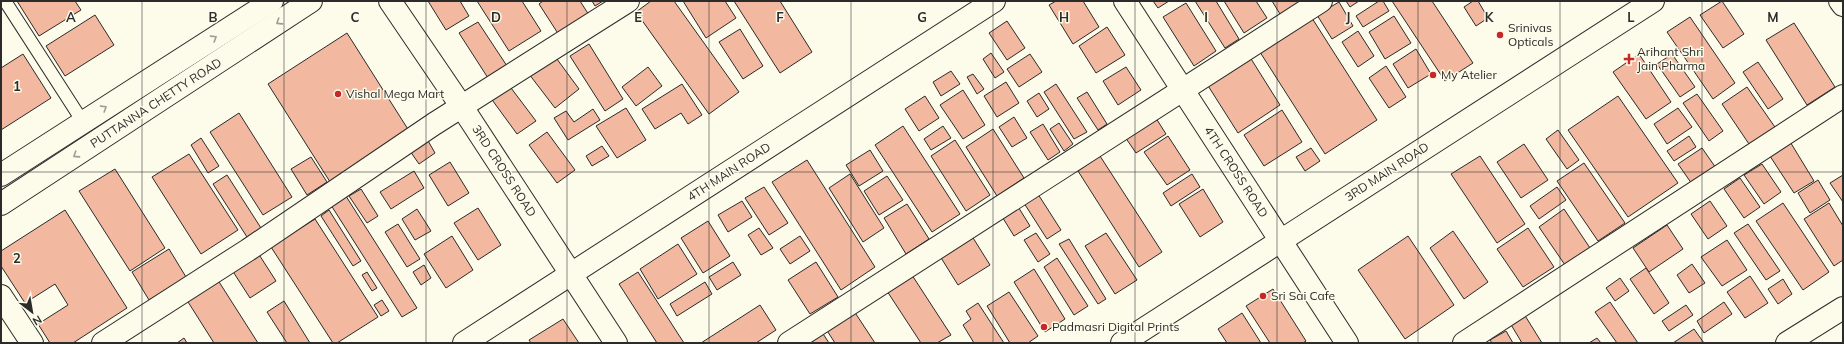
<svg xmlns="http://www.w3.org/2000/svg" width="1844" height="344" viewBox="0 0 1844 344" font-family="Mulish,sans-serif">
<rect width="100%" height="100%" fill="#fdfbea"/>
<g fill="#f2b8a0" stroke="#2b2b2b">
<path d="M17,1H75L81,10L39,36Z"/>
<path d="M428,1H460L469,16L446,30Z"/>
<path d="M477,1H522L541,31L509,51Z"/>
<path d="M543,1H580L589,15L559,35L539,4Z"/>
<path d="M592,1H603L595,6Z"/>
<path d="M651,1H674L739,92L709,114L636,12Z"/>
<path d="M683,1H725L736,18L706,38Z"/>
<path d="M734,1H780L812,52L780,73Z"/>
<path d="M1056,1H1083L1099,27L1073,44L1049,5Z"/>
<path d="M1153,1H1169L1158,8Z"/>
<path d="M1195,1H1216L1239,39L1225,48Z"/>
<path d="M1224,1H1256L1267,18L1244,33Z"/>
<path d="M1272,1H1301L1280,14Z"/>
<path d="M1346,1H1359L1350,7Z"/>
<path d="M1379,1H1383L1389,11L1363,27L1356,16Z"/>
<path d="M1392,1H1432L1473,63L1445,81Z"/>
<path d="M1473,1H1478L1488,18L1476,26L1464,7Z"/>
<path d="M1722,1L1744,34L1723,48L1700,15Z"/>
<path d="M1339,2L1353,26L1332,39L1317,15Z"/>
<path d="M1186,3L1216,51L1194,66L1163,17Z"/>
<path d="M95,15L114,45L65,76L46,46Z"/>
<path d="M1310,15L1377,120L1325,154L1258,49Z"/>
<path d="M1394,16L1411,43L1385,59L1369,32Z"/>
<path d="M1690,17L1735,83L1713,99L1667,32Z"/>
<path d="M1007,21L1025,48L1007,60L989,33Z"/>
<path d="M478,22L507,66L488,78L459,33Z"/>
<path d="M1794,23L1835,87L1807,105L1766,40Z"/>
<path d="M1107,27L1125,55L1096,73L1079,46Z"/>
<path d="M740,29L763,66L743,79L719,42Z"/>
<path d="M1358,31L1374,56L1358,67L1342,42Z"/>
<path d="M347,33L411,134L332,185L268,84Z"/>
<path d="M589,44L623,99L605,111L570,56Z"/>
<path d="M1416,49L1431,74L1408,88L1393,64Z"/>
<path d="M991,53L1004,72L995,78L983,59Z"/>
<path d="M23,54L51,98L1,130V68Z"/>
<path d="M1030,54L1042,72L1019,87L1007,69Z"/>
<path d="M1248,54L1280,105L1238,133L1205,81Z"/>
<path d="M1639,54L1671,102L1646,119L1613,72Z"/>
<path d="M1672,54L1695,87L1680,97L1657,64Z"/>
<path d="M554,55L579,89L555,108L529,74Z"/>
<path d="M1758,62L1783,99L1768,109L1743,72Z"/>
<path d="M1386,66L1406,97L1389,108L1369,78Z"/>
<path d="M648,67L662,86L636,106L622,87Z"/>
<path d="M1126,67L1141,90L1118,105L1103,81Z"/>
<path d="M951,71L960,84L941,96L933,82Z"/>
<path d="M973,74L984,89L977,94L967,77Z"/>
<path d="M1006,82L1019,103L997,117L984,96Z"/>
<path d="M508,84L536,121L517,134L490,97Z"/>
<path d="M682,84L702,115L688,124L681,113L655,129L642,109Z"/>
<path d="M1056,84L1087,132L1074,139L1044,92Z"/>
<path d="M1747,87L1777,130L1751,147L1722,104Z"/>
<path d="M963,90L985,125L963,139L940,105Z"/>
<path d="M1087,92L1107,124L1098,130L1077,98Z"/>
<path d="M1039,93L1049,109L1037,117L1027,101Z"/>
<path d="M1697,94L1723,131L1709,141L1683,103Z"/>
<path d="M925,96L939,118L919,131L905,109Z"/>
<path d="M1618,96L1678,183L1628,217L1568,130Z"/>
<path d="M626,108L646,140L617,158L596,126Z"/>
<path d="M1678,108L1692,127L1667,144L1654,124Z"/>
<path d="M593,109L600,120L568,140L554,118L566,111L574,122Z"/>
<path d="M1282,110L1302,142L1264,166L1244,135Z"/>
<path d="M239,113L292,197L263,215L210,132Z"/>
<path d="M1154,115L1166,134L1136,153L1123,134Z"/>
<path d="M1014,117L1027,138L1012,147L999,127Z"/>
<path d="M1059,123L1073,144L1064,151L1050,129Z"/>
<path d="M1043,124L1060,152L1048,160L1030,132Z"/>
<path d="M903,126L960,214L932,232L875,145Z"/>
<path d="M943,126L951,138L931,150L924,139Z"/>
<path d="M993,129L1024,178L997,196L966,147Z"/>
<path d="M1558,130L1579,160L1567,169L1546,139Z"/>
<path d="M547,132L575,170L557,183L529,145Z"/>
<path d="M1168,136L1190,170L1167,185L1144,152Z"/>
<path d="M1689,136L1696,147L1674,161L1667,151Z"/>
<path d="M201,138L219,166L208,173L191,145Z"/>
<path d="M427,139L435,153L419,164L410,151Z"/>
<path d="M955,140L990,195L966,211L931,156Z"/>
<path d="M1789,140L1814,181L1794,193L1768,153Z"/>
<path d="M1524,144L1548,180L1521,198L1497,162Z"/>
<path d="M602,146L609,156L592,166L586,156Z"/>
<path d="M1311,148L1320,161L1305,171L1296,157Z"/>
<path d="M1702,148L1716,168L1692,184L1678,164Z"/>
<path d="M870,150L883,171L859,186L846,165Z"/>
<path d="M189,154L238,230L201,254L152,177Z"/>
<path d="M1100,156L1162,252L1139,267L1078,171Z"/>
<path d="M1480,156L1525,224L1497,243L1451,174Z"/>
<path d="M311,157L327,182L307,195L291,169Z"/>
<path d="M807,160L875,267L841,290L772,182Z"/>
<path d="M450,162L469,193L448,206L429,175Z"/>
<path d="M1584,163L1625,223L1598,241L1557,181Z"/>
<path d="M1762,164L1781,192L1764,204L1744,175Z"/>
<path d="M115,169L165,248L130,271L79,191Z"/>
<path d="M414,171L424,188L391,209L380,192Z"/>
<path d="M850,174L884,228L863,242L829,188Z"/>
<path d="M1192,174L1200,187L1171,206L1163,193Z"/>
<path d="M227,175L261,228L247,237L213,184Z"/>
<path d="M1843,175V202L1830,183Z"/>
<path d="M887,176L903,200L879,215L864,191Z"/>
<path d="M1740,178L1760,207L1744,218L1724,189Z"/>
<path d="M1818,180L1830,200L1810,213L1798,193Z"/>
<path d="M764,187L788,223L769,235L745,198Z"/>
<path d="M1557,187L1566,200L1539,219L1530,206Z"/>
<path d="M361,189L378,216L367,223L349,196Z"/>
<path d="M1203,189L1223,222L1200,237L1179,204Z"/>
<path d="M1036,191L1061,230L1047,239L1022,200Z"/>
<path d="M344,193L417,308L402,317L329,202Z"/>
<path d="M742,201L752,217L728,232L718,215Z"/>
<path d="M1710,201L1727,226L1708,239L1691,214Z"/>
<path d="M1783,203L1829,272L1803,290L1756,221Z"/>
<path d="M1829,203L1843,226V260L1834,266L1804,219Z"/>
<path d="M907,204L929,239L906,254L884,218Z"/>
<path d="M1017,205L1030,226L1014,236L1001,215Z"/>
<path d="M478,208L501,245L478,260L454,223Z"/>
<path d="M417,209L431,231L415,240L402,219Z"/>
<path d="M1564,209L1590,248L1565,265L1539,227Z"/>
<path d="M65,210L127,308L73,343H50L38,324L68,305L55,284L25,303L1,266V251Z"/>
<path d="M329,210L361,261L353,266L321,216Z"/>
<path d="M315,219L378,317L337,343H333L271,247Z"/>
<path d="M708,221L730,256L703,273L681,238Z"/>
<path d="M398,224L420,259L407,267L385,232Z"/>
<path d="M1748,224L1780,271L1766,280L1734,233Z"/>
<path d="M1667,225L1683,249L1649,272L1633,248Z"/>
<path d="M759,228L773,248L761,255L748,235Z"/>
<path d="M1528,228L1554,267L1523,287L1497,249Z"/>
<path d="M1453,231L1488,282L1464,299L1430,248Z"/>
<path d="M970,233L990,265L958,285L938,253Z"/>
<path d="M1036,233L1050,254L1038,262L1024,240Z"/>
<path d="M1106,233L1137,280L1115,294L1085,246Z"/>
<path d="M452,236L473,270L446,288L424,254Z"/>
<path d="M800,236L810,251L790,264L780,249Z"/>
<path d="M1408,236L1454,305L1405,339L1358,270Z"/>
<path d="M1069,239L1106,299L1098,304L1059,244Z"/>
<path d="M1727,240L1747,270L1722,286L1701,257Z"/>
<path d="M678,244L697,274L658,299L640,269Z"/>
<path d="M169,249L186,277L149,300L132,272Z"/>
<path d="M258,253L276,281L250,298L232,270Z"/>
<path d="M1057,258L1088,306L1074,315L1044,267Z"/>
<path d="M733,262L741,275L717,290L709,277Z"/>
<path d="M816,262L838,297L810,314L788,280Z"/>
<path d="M1692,264L1705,283L1689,293L1677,275Z"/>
<path d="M424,265L431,278L421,285L413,272Z"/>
<path d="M1646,268L1669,303L1654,314L1630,279Z"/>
<path d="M1034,269L1065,319L1045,332L1014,282Z"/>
<path d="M367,272L377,288L372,291L362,275Z"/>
<path d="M638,272L684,343H657L619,284Z"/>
<path d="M910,272L951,335L937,343H921L885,288Z"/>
<path d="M214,274L258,343H214L183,294Z"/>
<path d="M1750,276L1768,303L1745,318L1727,292Z"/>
<path d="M1620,278L1629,291L1615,301L1606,288Z"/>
<path d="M1783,279L1792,294L1778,304L1768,289Z"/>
<path d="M705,282L712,294L677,316L670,304Z"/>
<path d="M1273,289L1306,341L1303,343H1270L1246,306Z"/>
<path d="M1009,292L1038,336L1028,343H1010L987,306Z"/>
<path d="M382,300L389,311L381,316L374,305Z"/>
<path d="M284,301L310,343H287L267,312Z"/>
<path d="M1610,302L1638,343H1617L1595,312Z"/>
<path d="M1724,302L1732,314L1704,333L1697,321Z"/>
<path d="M978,303L1004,343H974L963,325L971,319L966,311Z"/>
<path d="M760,305L776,330L756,343H701Z"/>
<path d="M1686,305L1693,315L1669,331L1662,321Z"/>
<path d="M852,308L875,343H835L824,326Z"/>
<path d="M1242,313L1261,343H1227L1218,329Z"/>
<path d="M1524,314L1542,343H1522L1510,323Z"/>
<path d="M563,319L579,343H531L529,340Z"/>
<path d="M818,326L829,343H798Z"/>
<path d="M1694,329L1704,343H1673Z"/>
<path d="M1506,331L1513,343H1492L1490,340Z"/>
<path d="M184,338L187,343H177Z"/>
<path d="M1597,338L1601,343H1589Z"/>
</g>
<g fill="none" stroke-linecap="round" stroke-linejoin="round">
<defs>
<path id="service" d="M5,1L83,122"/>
<g id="minor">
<path d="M1125,1L1347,343"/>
<path d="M1840,1L1843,5"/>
<path d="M103,343L248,250L434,124L628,1"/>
<path d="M789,343L1321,1"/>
<path d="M1464,343L1843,96"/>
<path d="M1787,343L1843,308"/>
</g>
<g id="tertiary">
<path d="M464,343L994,1"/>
<path d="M1122,343L1653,1"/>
</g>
<g id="secondary">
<path d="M390,1L462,107L616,343"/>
<path d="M1,296L32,343"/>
</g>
<g id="primary">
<path d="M1,175L272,1"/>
<path d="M1,204L311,1"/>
</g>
</defs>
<use href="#service" stroke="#2b2b2b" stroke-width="14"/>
<use href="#minor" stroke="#2b2b2b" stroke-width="24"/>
<use href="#tertiary" stroke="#2b2b2b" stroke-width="24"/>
<use href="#secondary" stroke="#2b2b2b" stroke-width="24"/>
<use href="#primary" stroke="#2b2b2b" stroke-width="24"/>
<use href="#service" stroke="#fdfbea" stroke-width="12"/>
<use href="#minor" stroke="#fdfbea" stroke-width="22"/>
<use href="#tertiary" stroke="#fdfbea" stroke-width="22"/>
<use href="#secondary" stroke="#fdfbea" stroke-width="22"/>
<use href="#primary" stroke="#fdfbea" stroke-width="22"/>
</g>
<defs><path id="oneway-chevron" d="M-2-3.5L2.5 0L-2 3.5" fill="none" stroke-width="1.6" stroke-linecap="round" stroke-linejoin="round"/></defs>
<g stroke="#9e9d94">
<use href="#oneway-chevron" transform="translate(279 22) rotate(147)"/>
<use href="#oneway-chevron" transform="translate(214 38) rotate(-32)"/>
<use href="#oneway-chevron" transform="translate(104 108) rotate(-32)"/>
<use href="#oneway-chevron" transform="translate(76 155) rotate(147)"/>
</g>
<path fill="none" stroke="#2b2b2b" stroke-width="1" stroke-opacity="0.55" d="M142,1V343M284,1V343M426,1V343M567,1V343M709,1V343M851,1V343M993,1V343M1135,1V343M1277,1V343M1418,1V343M1560,1V343M1702,1V343M1,172H1843"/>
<g fill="#c62828" stroke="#fdfbea" stroke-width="1.5">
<circle cx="1500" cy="35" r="4"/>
<path d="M1627 53h4v4h4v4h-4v4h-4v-4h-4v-4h4z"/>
<circle cx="1433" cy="75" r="4"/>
<circle cx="338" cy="94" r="4"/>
<circle cx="1263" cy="296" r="4"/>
<circle cx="1044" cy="327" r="4"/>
</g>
<g text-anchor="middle" stroke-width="3" stroke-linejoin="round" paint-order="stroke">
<g font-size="12" fill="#2b2b2b" stroke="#fdfbea" text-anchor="start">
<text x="1508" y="32">Srinivas<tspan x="1508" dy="14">Opticals</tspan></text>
<text x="1637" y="56">Arihant Shri<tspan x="1637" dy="14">Jain Pharma</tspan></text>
<text x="1441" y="79">My Atelier</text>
<text x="346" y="98">Vishal Mega Mart</text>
<text x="1271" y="300">Sri Sai Cafe</text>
<text x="1052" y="331">Padmasri Digital Prints</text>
</g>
<g font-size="12" fill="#2b2b2b" stroke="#fdfbea">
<text transform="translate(156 103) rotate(-33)" y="4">PUTTANNA CHETTY ROAD</text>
<text transform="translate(504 171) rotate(57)" y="4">3RD CROSS ROAD</text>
<text transform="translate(729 172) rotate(-33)" y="4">4TH MAIN ROAD</text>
<text transform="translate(1236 172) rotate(57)" y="4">4TH CROSS ROAD</text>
<text transform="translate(1387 172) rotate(-33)" y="4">3RD MAIN ROAD</text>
</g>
</g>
<g font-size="13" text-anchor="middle" font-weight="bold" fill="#2b2b2b" stroke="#fdfbea" stroke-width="3" stroke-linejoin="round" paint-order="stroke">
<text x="71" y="22">A</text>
<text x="213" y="22">B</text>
<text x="355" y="22">C</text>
<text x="496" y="22">D</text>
<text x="638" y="22">E</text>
<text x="780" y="22">F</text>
<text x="922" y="22">G</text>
<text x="1064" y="22">H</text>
<text x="1206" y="22">I</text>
<text x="1348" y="22">J</text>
<text x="1489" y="22">K</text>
<text x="1631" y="22">L</text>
<text x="1773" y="22">M</text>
<text x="17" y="91">1</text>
<text x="17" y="263">2</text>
</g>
<rect width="1844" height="344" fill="none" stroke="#2b2b2b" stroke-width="4"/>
<g transform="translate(32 312) rotate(149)" stroke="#fdfbea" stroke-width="3" paint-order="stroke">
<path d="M0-3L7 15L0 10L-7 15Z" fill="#2b2b2b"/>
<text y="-6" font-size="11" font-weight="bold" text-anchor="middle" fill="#2b2b2b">N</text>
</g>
</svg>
